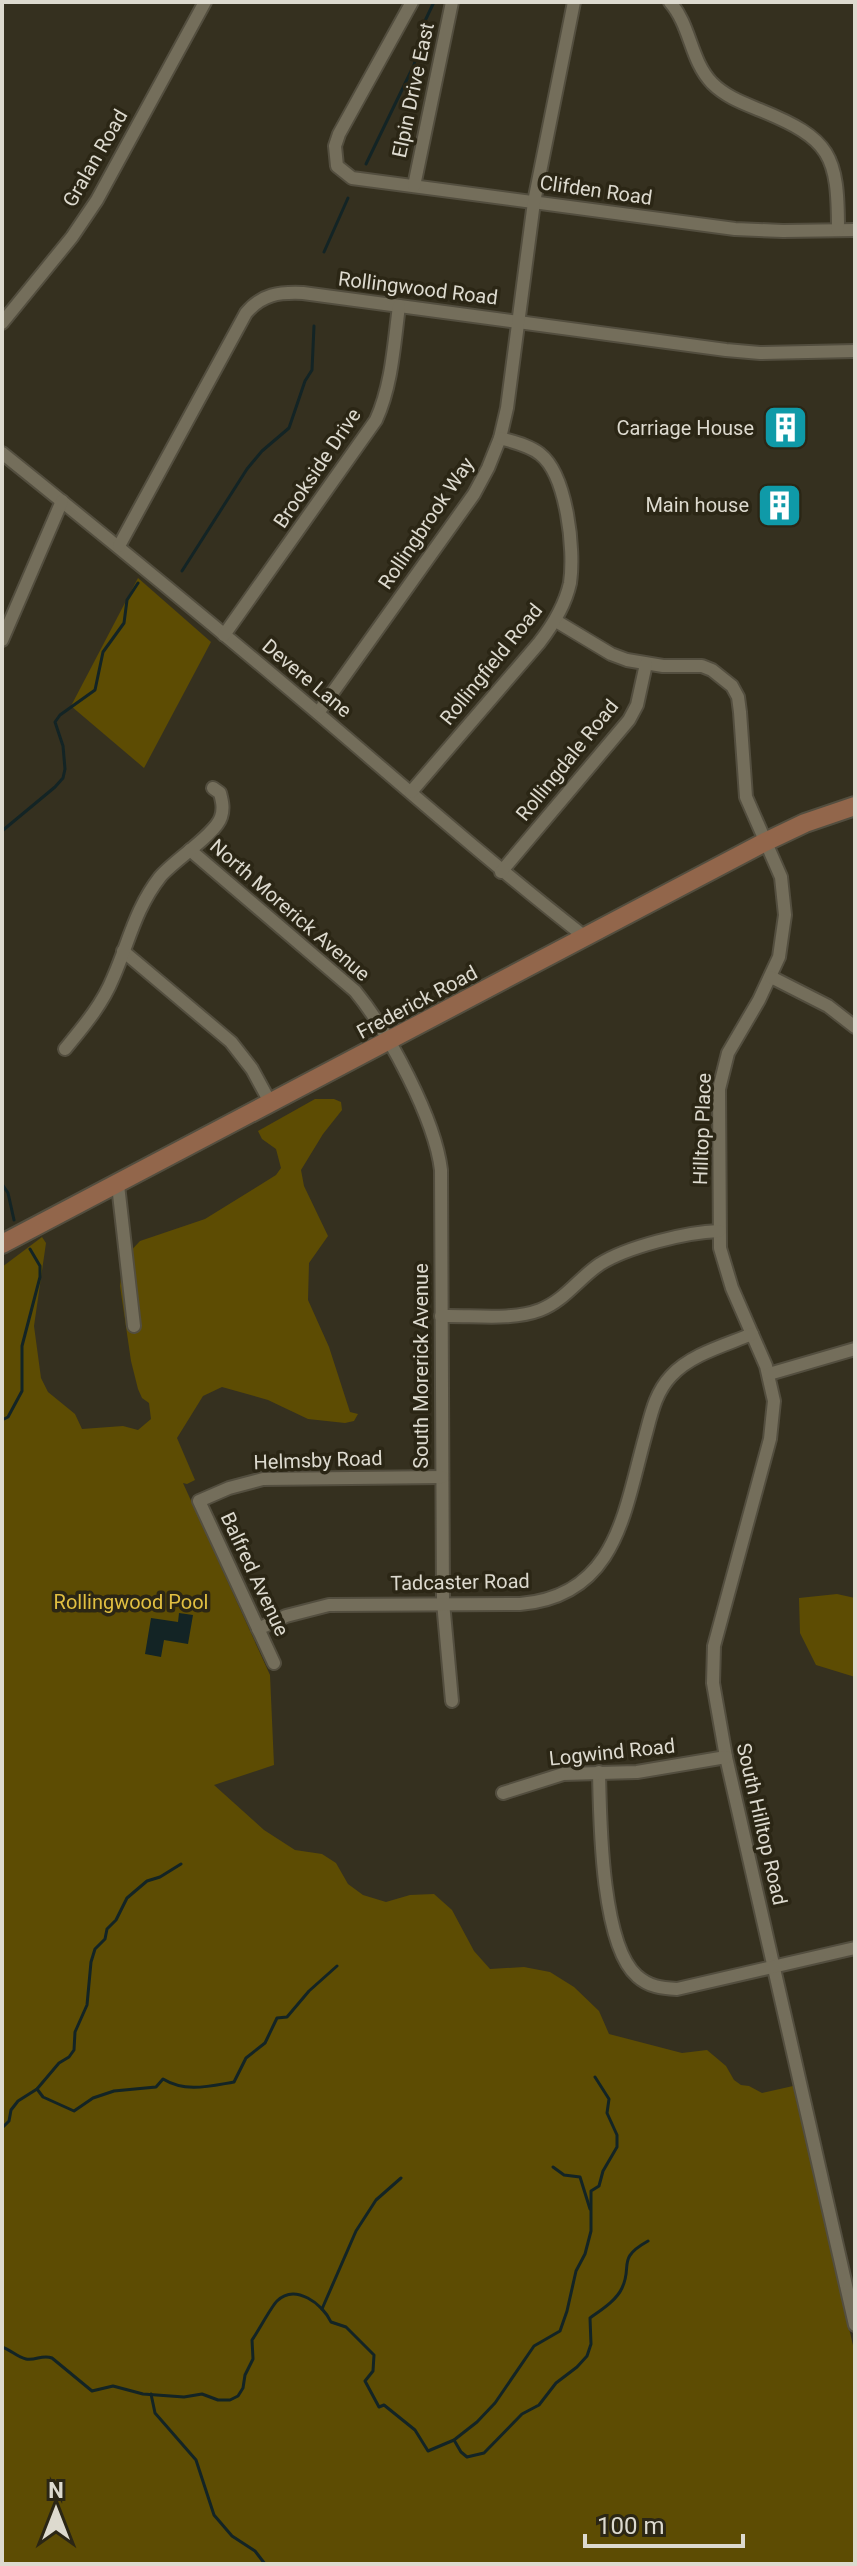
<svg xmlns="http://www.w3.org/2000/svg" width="857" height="2566" viewBox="0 0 857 2566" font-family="Roboto,sans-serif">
<rect width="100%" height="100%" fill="#35301f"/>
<g fill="#5d4c03">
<path d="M138,578L211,642L144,768L71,706Z"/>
<path d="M315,1099H334L341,1102L342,1110L323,1134L301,1170L304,1186L328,1236L309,1263L308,1300L329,1347L350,1412L358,1414L354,1421L345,1423L308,1419L268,1400L222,1387L203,1396L177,1438L195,1480L187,1484L183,1483L270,1675L274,1765L214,1785L264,1830L295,1850L322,1854L336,1863L348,1884L363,1895L386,1902L410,1895L434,1894L452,1910L474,1951L490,1969L524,1967L550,1972L574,1987L599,2011L609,2034L682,2053L707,2050L726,2066L734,2080L741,2085L749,2086L762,2093L793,2086L855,2354V2564H2V1267L42,1237L46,1243L34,1326L41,1378L48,1392L75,1414L82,1429L123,1426L138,1430L151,1419L149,1403L142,1398L138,1389L131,1361L120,1286L123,1259L140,1241L205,1219L276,1175L281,1168L276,1149L262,1139L258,1131Z"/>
<path d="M837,1594L855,1598V1677L816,1665L800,1633L799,1598Z"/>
</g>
<path fill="#132425" d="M179,1613L193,1615L188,1644L164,1640L161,1657L145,1654L151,1618L178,1622Z"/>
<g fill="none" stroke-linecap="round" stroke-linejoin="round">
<g stroke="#132425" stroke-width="3">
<path d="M366,164L414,65L424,23L434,2"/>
<path d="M324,252L348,198"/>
<path d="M182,571L247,469L262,451L289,428L305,381L312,370L314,326"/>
<path d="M2,831L55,787L63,778L65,769L63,746L55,722L60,715L95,690L103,652L124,623L127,600L138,583"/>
<path d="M2,1184L8,1193L14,1220"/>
<path d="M2,1420L8,1417L22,1391V1346L40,1277V1266L30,1249"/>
<path d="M37,2089L43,2097L74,2111L93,2098L114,2091L156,2087L163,2079C186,2093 210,2086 234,2082L246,2058L265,2043L277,2018L287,2017L309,1991L337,1966"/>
<path d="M2,2128L9,2121L11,2110L18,2101L37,2089L59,2063L69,2057L74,2050L75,2032L87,2005L91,1962L95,1949L105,1939L107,1929L116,1920L127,1898L147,1881L160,1877L181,1864"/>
<path d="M553,2167L564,2175L580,2177L590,2209"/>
<path d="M322,2309L356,2231L376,2200L401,2178"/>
<path d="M2,2347C11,2350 17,2357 26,2359C36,2361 42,2354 52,2358L92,2391L113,2386L143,2394L184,2397L202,2394L218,2400H230L238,2396L243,2388L245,2375L253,2359L252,2340C259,2330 271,2307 277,2301C295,2283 323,2304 331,2322L346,2327L374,2355L373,2371L365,2381L379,2407L384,2405L415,2430L428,2451L454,2440L477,2422L495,2403L534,2346L560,2331L567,2311L576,2271L585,2254L591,2231V2191L599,2186L603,2171L617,2147V2135L607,2113L609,2099L595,2077"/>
<path d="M151,2394L155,2413L196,2460L214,2515L232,2536L255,2551L265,2564"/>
<path d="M454,2440L461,2452L467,2457L484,2453L522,2414L539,2405L556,2383L577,2367L587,2356L591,2344L590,2318C601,2310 616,2301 622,2288C633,2265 616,2259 648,2241"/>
</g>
<defs>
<g id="street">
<path d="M412,2L339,134L335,146L337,166L352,178L735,229L783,231L855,230"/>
<path d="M670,2C691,26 690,60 712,83C726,97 743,103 760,110C831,139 838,155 838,230"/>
<path d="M414,186L452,2"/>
<path d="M2,323L72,237L97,200L205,2"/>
<path d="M2,453C109,539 215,626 320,715C408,790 494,866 585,937"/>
<path d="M119,546L246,313C262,294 279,292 303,293L726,350L760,353L855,351"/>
<path d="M556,621L611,654L627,660L663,666H702L712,670L732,686L738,697L740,712L746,797L781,877L785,915L779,957L759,1000L728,1053L719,1089L720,1248L732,1288L766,1366L774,1401L770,1439L714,1646L713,1683L726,1757L855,2325"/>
<path d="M224,635L376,420C392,385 394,344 399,306"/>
<path d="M2,640L62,501"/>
<path d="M318,713L474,494L488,468L500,438L507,408L534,202L574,2"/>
<path d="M411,792L539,643C553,625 565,606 570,583C575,550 567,475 540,454C529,445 513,442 500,438"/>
<path d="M190,850L355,991C388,1031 435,1119 441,1170L443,1602L452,1701"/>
<path d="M501,872L629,720L637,705L646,664"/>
<path d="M123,951L231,1042L252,1069L271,1104"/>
<path d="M771,977L828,1006L855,1027"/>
<path d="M65,1049C83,1027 102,1005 113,978C129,942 135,909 160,877C173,861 216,834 221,817C224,808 222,801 220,793L213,788"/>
<path d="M118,1185L134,1326"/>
<path d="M441,1316C472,1315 511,1321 540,1310C564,1301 579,1278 600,1264C627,1247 686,1232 719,1231"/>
<path d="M769,1374L855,1349"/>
<path d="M258,1629L286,1616L329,1605L520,1604C616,1596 624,1513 645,1437C651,1415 655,1393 671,1376C691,1354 726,1345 752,1334"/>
<path d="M274,1663L199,1501L229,1488L263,1479L442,1477"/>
<path d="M599,1772C600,1819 601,1945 637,1976C649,1987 662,1988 677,1989L855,1948"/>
<path d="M503,1793L563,1774L637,1772L726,1757"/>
</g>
<path id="secondary" d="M2,1244L765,842L805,823L855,806"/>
</defs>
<use href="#street" stroke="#534e3f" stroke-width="16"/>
<use href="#secondary" stroke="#534e3f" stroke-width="22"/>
<use href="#street" stroke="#746e5b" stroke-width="12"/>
<use href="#secondary" stroke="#92664b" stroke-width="18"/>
</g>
<defs>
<symbol id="building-square" viewBox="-11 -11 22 22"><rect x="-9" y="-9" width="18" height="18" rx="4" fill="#0f9aa8" stroke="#2b2615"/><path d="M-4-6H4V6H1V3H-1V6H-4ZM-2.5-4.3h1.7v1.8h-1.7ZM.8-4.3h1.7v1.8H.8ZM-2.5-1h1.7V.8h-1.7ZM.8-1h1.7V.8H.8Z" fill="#fff"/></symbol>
</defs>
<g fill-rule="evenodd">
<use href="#building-square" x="760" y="402" width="51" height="51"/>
<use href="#building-square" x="754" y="480" width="51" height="51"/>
</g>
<g text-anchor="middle" stroke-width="7" stroke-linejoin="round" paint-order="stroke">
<g font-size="20" fill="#dddacf" stroke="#2b2615">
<text transform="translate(413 90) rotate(-78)" y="7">Elpin Drive East</text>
<text transform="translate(95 158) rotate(-60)" y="7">Gralan Road</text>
<text transform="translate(596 190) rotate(8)" y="7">Clifden Road</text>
<text transform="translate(418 288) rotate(7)" y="7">Rollingwood Road</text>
<text transform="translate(317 468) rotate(-56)" y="7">Brookside Drive</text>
<text transform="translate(426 523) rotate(-56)" y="7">Rollingbrook Way</text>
<text transform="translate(491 664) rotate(-51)" y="7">Rollingfield Road</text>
<text transform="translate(307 678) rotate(40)" y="7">Devere Lane</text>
<text transform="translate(567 760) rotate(-51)" y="7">Rollingdale Road</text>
<text transform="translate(290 910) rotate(41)" y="7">North Morerick Avenue</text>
<text transform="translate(417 1002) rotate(-28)" y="7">Frederick Road</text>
<text transform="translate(702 1129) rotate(-88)" y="7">Hilltop Place</text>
<text transform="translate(421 1366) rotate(-90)" y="7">South Morerick Avenue</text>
<text transform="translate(318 1460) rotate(-2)" y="7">Helmsby Road</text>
<text transform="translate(255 1574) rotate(65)" y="7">Balfred Avenue</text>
<text transform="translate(460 1582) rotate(-1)" y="7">Tadcaster Road</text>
<text transform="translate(612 1752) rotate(-6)" y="7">Logwind Road</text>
<text transform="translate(762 1824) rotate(77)" y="7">South Hilltop Road</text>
</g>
<g font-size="20" fill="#dddacf" stroke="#2b2615" text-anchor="end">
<text x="754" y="435">Carriage House</text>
<text x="749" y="512">Main house</text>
</g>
<g font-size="20" fill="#e1bf41" stroke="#2b2615">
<text x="131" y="1609">Rollingwood Pool</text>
</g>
</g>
<rect width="857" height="2566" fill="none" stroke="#dddacf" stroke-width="8"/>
<g transform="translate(56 2510)" stroke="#2b2615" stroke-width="6" paint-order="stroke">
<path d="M0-6L14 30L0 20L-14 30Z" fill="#dddacf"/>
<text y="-12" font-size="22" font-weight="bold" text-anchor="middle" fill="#dddacf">N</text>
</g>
<path d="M585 2534v12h158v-12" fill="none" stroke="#dddacf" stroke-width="4"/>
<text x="597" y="2534" font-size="24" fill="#dddacf" stroke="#2b2615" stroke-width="6" paint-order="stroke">100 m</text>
</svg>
